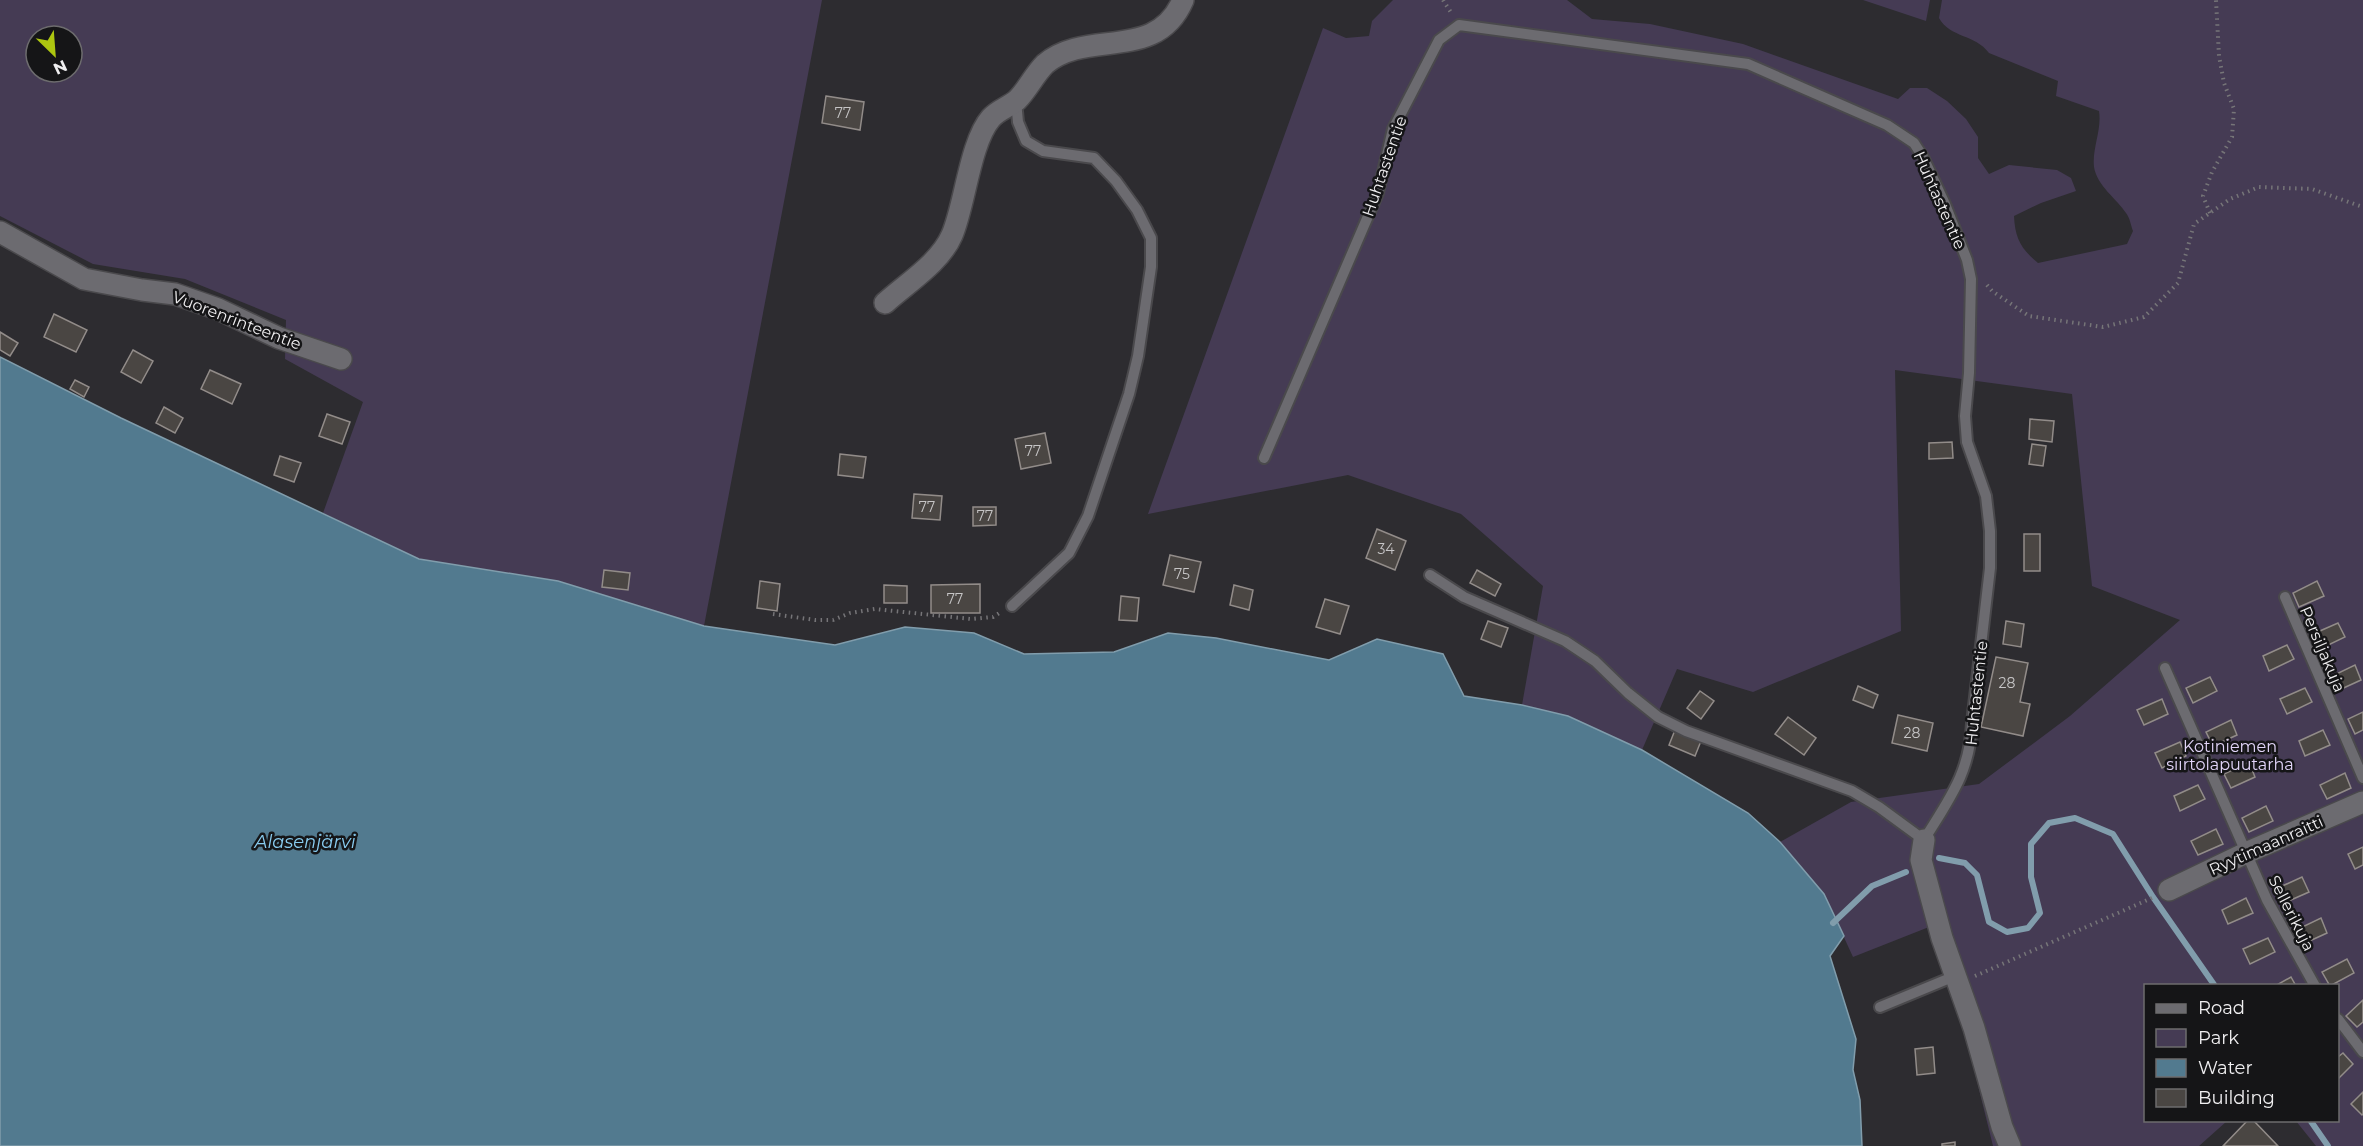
<svg xmlns="http://www.w3.org/2000/svg" width="2363" height="1146" viewBox="0 0 2363 1146" font-family="Montserrat,sans-serif">
<rect width="100%" height="100%" fill="#2d2c30"/>
<g fill="#453b54" fill-rule="evenodd">
<path d="M0,0H822L704,626L558,581L419,559L323,513L363,402L285,359L286,320L185,279L93,264L0,216ZM36,36H72V72H36Z"/>
<path d="M1393,0H1567L1592,19L1650,24L1743,44L1898,99L1910,88H1927L1947,101L1966,119L1978,137V158L1989,174L2009,165L2057,170L2071,178L2076,191L2041,203L2014,216C2015,238 2021,249 2038,263L2127,244L2133,231C2131,226 2130,218 2126,213C2117,199 2097,186 2094,167C2092,148 2102,130 2099,111L2056,96L2058,81L1989,53C1975,34 1950,38 1939,18L1942,0H2363V1146H2316L2296,1121L2338,1120V986H2146V1120L2227,1121L2199,1146H1993L1954,988L1929,927L1853,957L1824,894L1780,842L1851,802L1979,784L2070,716L2180,620L2092,586L2072,394L1895,370L1901,631L1753,692L1677,669L1642,750L1568,716L1522,705L1543,586L1461,514L1348,475L1148,514L1323,28L1346,38L1369,36L1372,21Z"/>
<path d="M1863,0H1930L1926,21Z"/>
</g>
<path fill="#527a8f" stroke="#819dac" stroke-width="1.5" d="M0,357L121,418L419,559L558,581L704,626L835,645L905,627L974,633L1024,654L1114,652L1168,633L1216,638L1329,660L1377,639L1443,654L1464,696L1522,705L1568,716L1642,750L1748,813L1780,842L1824,894L1844,936L1830,956L1856,1039L1853,1070L1860,1100L1862,1146H0Z"/>
<g fill="none" stroke-linecap="round" stroke-linejoin="round">
<g stroke="#819dac" stroke-width="6">
<path d="M1939,858L1965,863L1977,875L1989,922L2007,932L2028,928L2040,913L2031,877V844L2049,823L2075,818L2113,834L2153,897L2215,986"/>
<path d="M1833,923L1872,886L1906,872"/>
<path d="M2310,1120L2328,1146"/>
</g>
</g>
<g fill="#4a4643" stroke="#928c89" stroke-width="1.5">
<path d="M826,96L864,102L860,130L822,123Z"/>
<path d="M54,314L87,330L76,352L44,337Z"/>
<path d="M0,332L18,343L10,356L0,350Z"/>
<path d="M133,350L153,361L141,383L121,372Z"/>
<path d="M210,370L241,384L232,404L201,389Z"/>
<path d="M75,380L89,387L84,397L70,389Z"/>
<path d="M164,407L183,418L175,433L156,423Z"/>
<path d="M327,414L350,422L342,444L319,436Z"/>
<path d="M2030,419L2054,421L2052,442L2029,439Z"/>
<path d="M1045,433L1051,463L1021,469L1015,439Z"/>
<path d="M1952,442L1953,458L1929,459V443Z"/>
<path d="M2032,444L2046,446L2043,466L2029,464Z"/>
<path d="M840,454L866,457L863,478L838,475Z"/>
<path d="M280,456L301,463L294,482L274,475Z"/>
<path d="M914,494L942,496L940,520L912,518Z"/>
<path d="M973,507H996V525L973,526Z"/>
<path d="M1377,529L1406,541L1395,570L1366,558Z"/>
<rect x="2024" y="534" width="16" height="37"/>
<path d="M1170,555L1201,562L1194,592L1163,585Z"/>
<path d="M604,570L630,573L628,590L602,587Z"/>
<path d="M1477,570L1501,584L1495,596L1470,583Z"/>
<path d="M760,581L780,584L777,611L757,608Z"/>
<path d="M2317,581L2324,596L2299,607L2293,593Z"/>
<path d="M980,584V613H931V585Z"/>
<path d="M884,585L907,586V603H884Z"/>
<path d="M1234,585L1253,590L1249,610L1230,605Z"/>
<path d="M1121,596L1139,598L1137,621L1119,620Z"/>
<path d="M1325,599L1349,606L1340,634L1316,627Z"/>
<path d="M1488,621L1508,628L1501,647L1481,639Z"/>
<path d="M2006,621L2024,624L2021,647L2003,644Z"/>
<path d="M2338,623L2345,637L2320,649L2313,634Z"/>
<path d="M2287,645L2294,659L2269,671L2263,656Z"/>
<path d="M1996,657L2028,663L2020,702L2030,704L2023,736L1981,727Z"/>
<path d="M2355,665L2361,680L2337,691L2330,677Z"/>
<path d="M2210,677L2217,691L2193,703L2186,688Z"/>
<path d="M1858,686L1878,695L1873,708L1853,700Z"/>
<path d="M2305,688L2312,702L2287,714L2280,699Z"/>
<path d="M1700,691L1714,701L1701,719L1687,708Z"/>
<path d="M2162,699L2168,714L2144,725L2137,710Z"/>
<path d="M2363,712V730L2355,734L2348,719Z"/>
<path d="M1898,715L1933,723L1927,751L1892,743Z"/>
<path d="M1788,717L1816,738L1804,755L1775,734Z"/>
<path d="M2231,720L2237,735L2213,746L2206,732Z"/>
<path d="M1675,730L1701,741L1695,756L1669,745Z"/>
<path d="M2323,730L2330,745L2305,756L2299,741Z"/>
<path d="M2180,742L2186,756L2162,768L2155,753Z"/>
<path d="M2249,762L2255,777L2231,788L2224,774Z"/>
<path d="M2345,773L2351,788L2327,799L2320,785Z"/>
<path d="M2198,785L2205,799L2180,811L2174,796Z"/>
<path d="M2266,806L2273,821L2249,832L2242,818Z"/>
<path d="M2216,829L2223,844L2198,855L2191,841Z"/>
<path d="M2363,847V865L2355,869L2348,854Z"/>
<path d="M2302,877L2309,892L2284,903L2278,888Z"/>
<path d="M2246,898L2253,913L2228,924L2222,910Z"/>
<path d="M2321,918L2327,933L2303,944L2296,930Z"/>
<path d="M2268,938L2275,952L2250,964L2243,949Z"/>
<path d="M2347,959L2354,973L2330,986L2322,972Z"/>
<path d="M2291,977L2296,986H2275Z"/>
<path d="M2363,1000V1022L2357,1027L2346,1016Z"/>
<path d="M1933,1047L1935,1073L1917,1075L1915,1049Z"/>
<path d="M2343,1053L2353,1064L2338,1079V1057Z"/>
<path d="M2363,1092V1114L2362,1115L2351,1104Z"/>
<path d="M2248,1120H2253L2278,1146H2223Z"/>
<path d="M1955,1142V1146H1942V1144Z"/>
</g>
<g fill="none" stroke-linecap="round" stroke-linejoin="round">
<defs>
<g id="lane">
<path d="M1264,458L1378,193L1393,129L1439,40L1459,25L1748,64L1887,125L1914,143L1923,157L1945,204L1967,260L1971,279L1969,373L1965,416L1967,442L1986,496L1990,531V568L1972,723C1970,773 1949,799 1924,840L1879,807L1852,791L1686,731L1658,717L1628,693L1595,661L1565,641L1464,597L1430,575"/>
<path d="M2285,597L2363,778"/>
<path d="M1012,606L1069,553L1088,516L1129,394L1138,356L1151,267V238L1137,210L1116,181L1094,158L1043,151L1026,141L1018,122L1016,101"/>
<path d="M2165,668L2267,900L2315,986"/>
<path d="M1880,1007L1955,976"/>
<path d="M2338,1019L2363,1052"/>
</g>
<g id="street">
<path d="M0,232L84,279L142,290L175,294L218,309L279,338L341,359"/>
<path d="M885,303C907,283 940,263 952,235C965,205 970,142 991,118C998,110 1009,107 1017,100C1028,89 1034,75 1045,64C1088,28 1156,63 1183,0"/>
<path d="M1924,840L1921,860L1942,938L1974,1028L2002,1127L2010,1146"/>
<path d="M2169,890L2246,853L2363,802"/>
</g>
</defs>
<use href="#lane" stroke="#4a494c" stroke-width="14"/>
<use href="#street" stroke="#4a494c" stroke-width="24"/>
<g stroke="#767578" stroke-width="4" stroke-dasharray="1.5 4.5" stroke-linecap="butt">
<path d="M1443,0L1452,14"/>
<path d="M2210,213L2203,196L2212,172L2232,137L2234,109L2224,83L2219,56L2216,0"/>
<path d="M1987,285L1992,291L2029,316L2103,327L2144,317L2178,283L2194,224L2230,199L2259,187L2312,189L2363,207"/>
<path d="M773,614L815,620H833L850,613L875,609L971,619L993,617L1001,612"/>
<path d="M1975,976L2152,898"/>
</g>
<use href="#lane" stroke="#6c6b70" stroke-width="10"/>
<use href="#street" stroke="#6c6b70" stroke-width="21"/>
</g>
<g text-anchor="middle" stroke-width="5" stroke-linejoin="round" paint-order="stroke">
<g font-size="14" fill="#c6c5c6">
<text x="843" y="118">77</text>
<text x="1033" y="456">77</text>
<text x="927" y="512">77</text>
<text x="985" y="521">77</text>
<text x="1386" y="554">34</text>
<text x="1182" y="579">75</text>
<text x="955" y="604">77</text>
<text x="2007" y="688">28</text>
<text x="1912" y="738">28</text>
</g>
<g font-size="16" fill="#f0eff1" stroke="#151517">
<text transform="translate(1384 166) rotate(-71)" y="6">Huhtastentie</text>
<text transform="translate(1940 200) rotate(66)" y="6">Huhtastentie</text>
<text transform="translate(237 320) rotate(21)" y="6">Vuorenrinteentie</text>
<text transform="translate(2323 649) rotate(67)" y="6">Persiljakuja</text>
<text transform="translate(1976 693) rotate(-84)" y="6">Huhtastentie</text>
<text transform="translate(2266 845) rotate(-24)" y="6">Ryytimaanraitti</text>
<text transform="translate(2292 913) rotate(63)" y="6">Sellerikuja</text>
</g>
<g font-size="16" fill="#e2d5f9" stroke="#151517">
<text x="2230" y="752">Kotiniemen<tspan x="2230" dy="18">siirtolapuutarha</tspan></text>
</g>
<g font-size="18" font-style="italic" fill="#89ccf0" stroke="#151517">
<text x="305" y="848">Alasenjärvi</text>
</g>
</g>
<rect x="2144" y="984" width="195" height="138" fill="#151517" stroke="#6d6c6e" stroke-width="1.5"/>
<rect x="2156" y="1004" width="30" height="9" fill="#6c6b70" stroke="#6d6c6e" stroke-width="1.5"/>
<text x="2198" y="1014" font-size="18" fill="#f0eff1">Road</text>
<rect x="2156" y="1029" width="30" height="18" fill="#453b54" stroke="#6d6c6e" stroke-width="1.5"/>
<text x="2198" y="1044" font-size="18" fill="#f0eff1">Park</text>
<rect x="2156" y="1059" width="30" height="18" fill="#527a8f" stroke="#6d6c6e" stroke-width="1.5"/>
<text x="2198" y="1074" font-size="18" fill="#f0eff1">Water</text>
<rect x="2156" y="1089" width="30" height="18" fill="#4a4643" stroke="#6d6c6e" stroke-width="1.5"/>
<text x="2198" y="1104" font-size="18" fill="#f0eff1">Building</text>
<g transform="translate(54 54) rotate(155)"><circle r="28" fill="#151517" stroke="#6d6c6e" stroke-width="1.5"/>
<path d="M0-4.5L10 22L0 15L-10 22Z" fill="#adc610"/>
<text y="-9" font-size="16" font-weight="bold" text-anchor="middle" fill="#f0eff1">N</text>
</g>
</svg>
